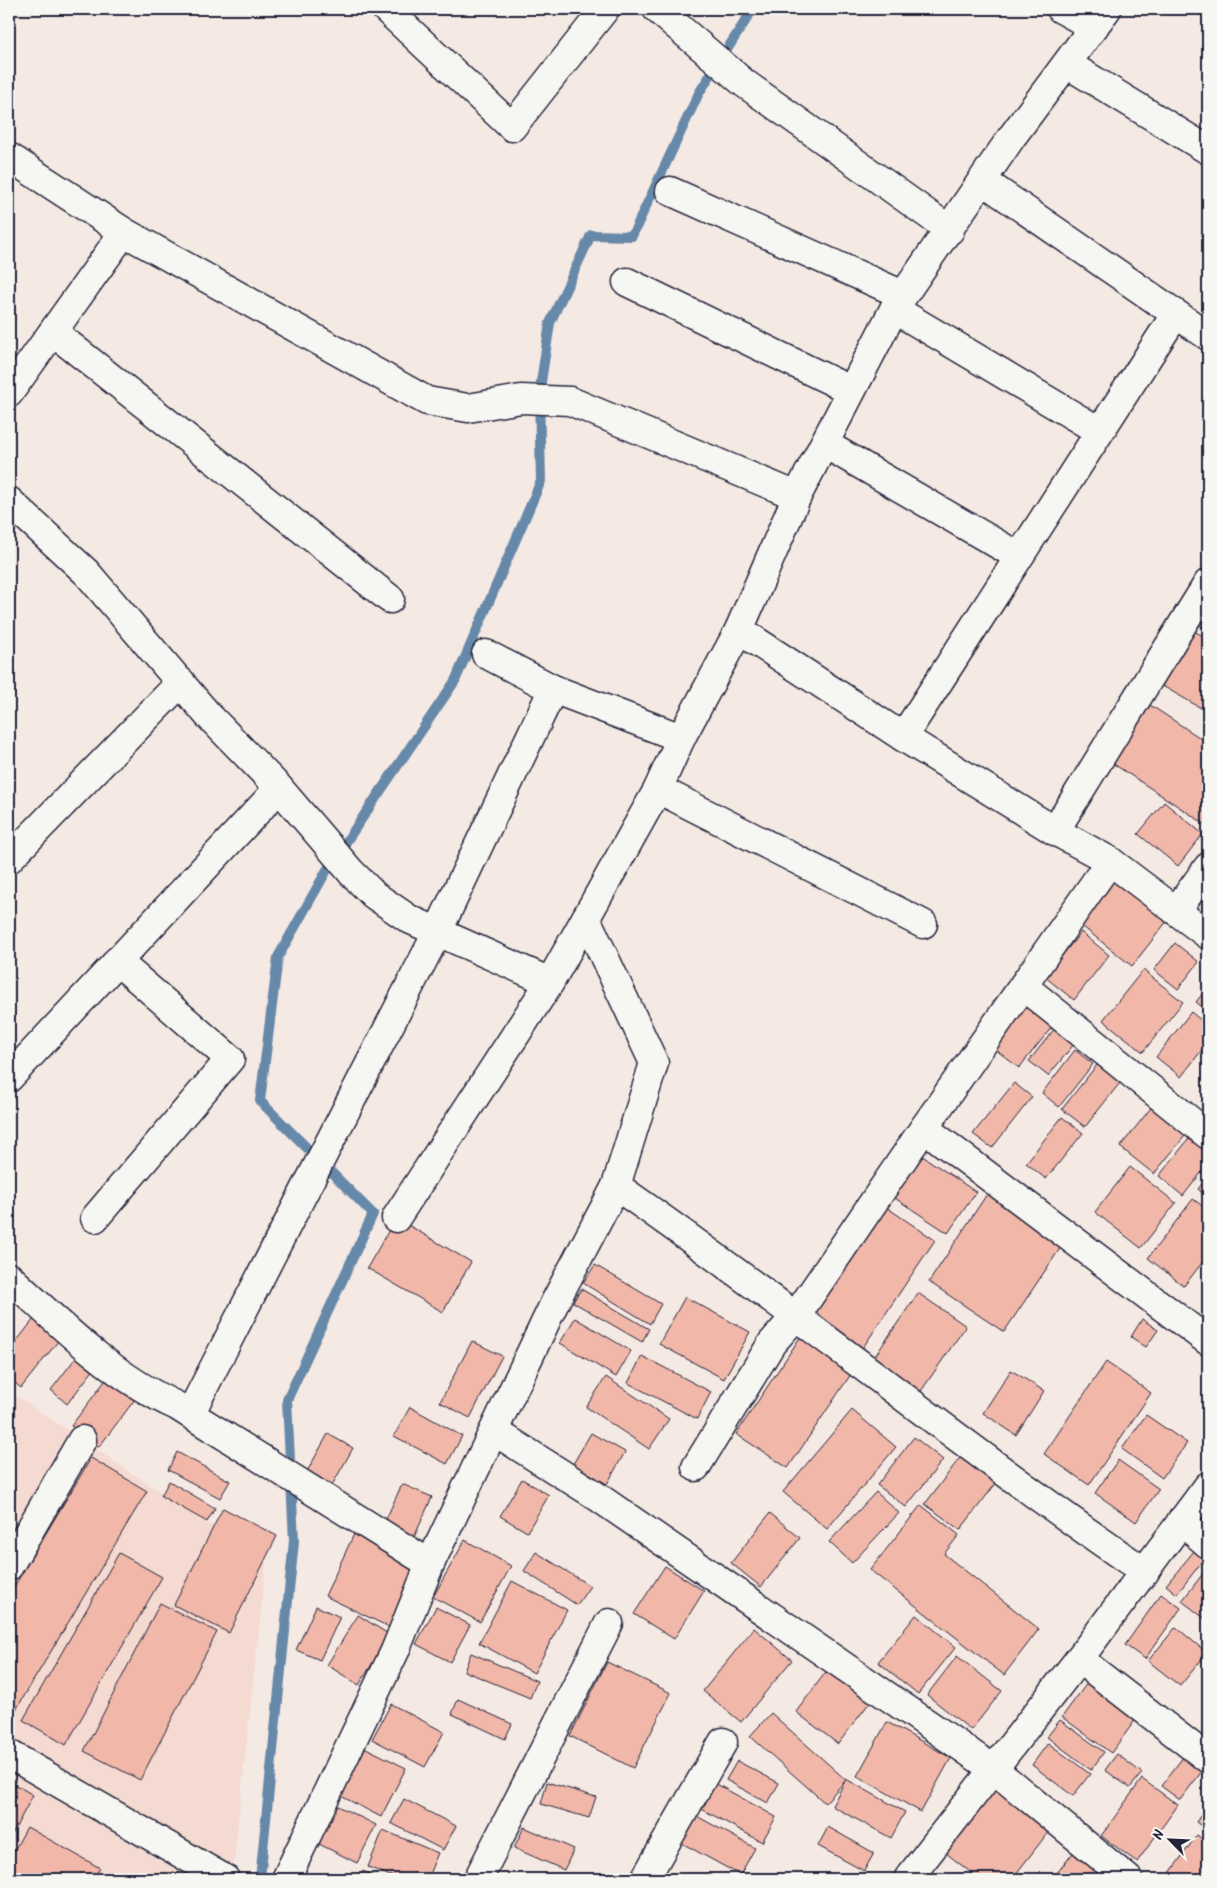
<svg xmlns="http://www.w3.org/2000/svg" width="1217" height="1888" viewBox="0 0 1217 1888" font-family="Kalam,sans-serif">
<rect width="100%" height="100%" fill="#f5e9e3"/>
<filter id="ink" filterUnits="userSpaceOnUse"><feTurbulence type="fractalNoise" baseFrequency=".02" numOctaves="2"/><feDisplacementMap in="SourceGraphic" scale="10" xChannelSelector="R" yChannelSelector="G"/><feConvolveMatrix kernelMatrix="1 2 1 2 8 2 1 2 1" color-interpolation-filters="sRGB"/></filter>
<g filter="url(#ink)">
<path fill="#f4dad1" d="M9,1391L266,1563L232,1879H9Z"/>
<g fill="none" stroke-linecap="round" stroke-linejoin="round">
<path stroke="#6688a9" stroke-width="10" d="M260,1879L294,1541L287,1400L373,1214L260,1101L278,957L327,870L455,681L541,481L539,395L550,323L591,235L632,236L699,93L753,9"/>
</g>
<g fill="#f1b7a8" stroke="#22223b">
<path d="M1208,593V631L1190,619Z"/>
<path d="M1189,628L1208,639V696L1201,708L1159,684Z"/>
<path d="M1147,703L1208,743V826L1109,761Z"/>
<path d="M1164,802L1203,834L1178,866L1138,834Z"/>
<path d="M1112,869L1171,916L1132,966L1073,919Z"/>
<path d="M1081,932L1109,955L1074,1000L1045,977Z"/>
<path d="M1175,943L1199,962L1178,989L1154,970Z"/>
<path d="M1143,970L1183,1002L1143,1052L1103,1020Z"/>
<path d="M1208,987V1012L1196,1002Z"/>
<path d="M1023,995L1056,1022L1019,1068L986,1042Z"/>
<path d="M1191,1012L1208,1026V1042L1181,1077L1156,1057Z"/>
<path d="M1059,1023L1079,1038L1048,1076L1029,1061Z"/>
<path d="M1075,1050L1093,1064L1059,1107L1042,1093Z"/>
<path d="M1100,1061L1123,1079L1085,1127L1062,1109Z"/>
<path d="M1014,1083L1032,1097L992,1148L973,1134Z"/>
<path d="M1158,1099L1193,1126L1154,1174L1120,1147Z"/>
<path d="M1062,1117L1083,1133L1046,1179L1026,1163Z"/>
<path d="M1196,1130L1208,1140V1164L1183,1196L1159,1176Z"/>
<path d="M912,1149L976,1192L948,1233L884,1191Z"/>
<path d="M1130,1167L1176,1203L1141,1248L1095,1212Z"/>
<path d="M1208,1176V1198L1198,1189Z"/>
<path d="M989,1191L1065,1241L1004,1332L929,1282Z"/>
<path d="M1193,1199L1208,1210V1255L1184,1286L1148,1258Z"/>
<path d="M880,1203L935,1240L862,1349L808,1313Z"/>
<path d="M396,1218L471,1262L443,1312L367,1268Z"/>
<path d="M595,1265L661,1304L650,1324L583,1283Z"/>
<path d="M581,1289L649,1329L642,1342L573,1302Z"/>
<path d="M918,1293L966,1326L919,1394L871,1362Z"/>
<path d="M685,1297L750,1332L724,1379L659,1344Z"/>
<path d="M37,1315L63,1335L21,1388L9,1378V1351Z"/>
<path d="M575,1318L631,1351L616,1377L560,1343Z"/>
<path d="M1142,1319L1158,1330L1146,1347L1131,1337Z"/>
<path d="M805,1330L857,1365L788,1468L736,1434Z"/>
<path d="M472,1341L502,1356L470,1418L440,1402Z"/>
<path d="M81,1351L98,1364L67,1404L51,1390Z"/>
<path d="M642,1356L711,1392L697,1419L628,1383Z"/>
<path d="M1106,1362L1151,1393L1089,1485L1044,1454Z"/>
<path d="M1011,1370L1044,1391L1016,1435L983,1413Z"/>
<path d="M111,1373L139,1394L99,1447L71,1426Z"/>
<path d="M606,1377L669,1419L649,1449L586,1407Z"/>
<path d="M410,1407L462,1436L447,1464L394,1436Z"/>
<path d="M852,1410L896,1447L827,1529L783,1492Z"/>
<path d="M1146,1415L1187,1443L1162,1478L1122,1449Z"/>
<path d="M591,1433L625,1452L607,1484L573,1464Z"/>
<path d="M328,1434L353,1448L330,1489L305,1475Z"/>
<path d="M914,1437L943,1460L906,1507L877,1485Z"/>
<path d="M177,1452L230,1481L220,1498L168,1470Z"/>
<path d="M962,1455L997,1482L960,1530L925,1504Z"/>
<path d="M91,1458L147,1491L14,1713L9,1710V1595Z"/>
<path d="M1118,1460L1159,1489L1136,1522L1095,1493Z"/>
<path d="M522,1479L549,1495L527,1532L500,1516Z"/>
<path d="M169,1481L215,1508L207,1522L161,1496Z"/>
<path d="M402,1484L432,1497L412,1542L382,1528Z"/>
<path d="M876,1492L899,1513L852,1563L829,1542Z"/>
<path d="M921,1505L959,1535L944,1554L1039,1629L1004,1675L870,1570Z"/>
<path d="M223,1508L277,1536L229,1633L174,1605Z"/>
<path d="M770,1513L800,1538L761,1587L731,1563Z"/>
<path d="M355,1532L420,1562L389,1627L325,1596Z"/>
<path d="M465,1540L511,1566L480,1622L433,1597Z"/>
<path d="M1194,1551L1204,1559L1177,1594L1166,1585Z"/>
<path d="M536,1552L590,1586L577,1605L524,1571Z"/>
<path d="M119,1553L162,1577L66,1745L23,1720Z"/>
<path d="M665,1566L704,1591L674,1639L634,1614Z"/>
<path d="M1208,1567V1621L1182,1601Z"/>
<path d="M512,1581L567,1610L534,1673L479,1643Z"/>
<path d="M1161,1594L1181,1608L1145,1659L1125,1645Z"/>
<path d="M160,1603L217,1632L140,1780L84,1751Z"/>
<path d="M316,1606L340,1617L320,1660L296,1650Z"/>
<path d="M436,1607L470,1625L450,1662L416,1644Z"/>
<path d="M358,1615L390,1635L359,1685L327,1665Z"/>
<path d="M916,1615L956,1647L918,1694L878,1662Z"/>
<path d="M1176,1627L1207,1653L1180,1686L1148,1661Z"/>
<path d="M754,1628L792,1660L741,1722L703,1691Z"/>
<path d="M471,1653L537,1681L530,1698L464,1671Z"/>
<path d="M957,1656L1002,1691L971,1730L927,1695Z"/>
<path d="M607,1662L671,1693L633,1768L570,1736Z"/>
<path d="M828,1669L870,1702L838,1744L796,1712Z"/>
<path d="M1090,1679L1139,1715L1111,1753L1062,1717Z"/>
<path d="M458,1699L512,1724L505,1739L452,1714Z"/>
<path d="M391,1704L444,1732L425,1767L372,1739Z"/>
<path d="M771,1713L846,1780L825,1803L750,1736Z"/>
<path d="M1060,1720L1104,1752L1091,1770L1047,1737Z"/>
<path d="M887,1722L951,1758L921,1812L857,1776Z"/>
<path d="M1048,1743L1090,1774L1073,1796L1032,1765Z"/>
<path d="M362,1746L406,1768L381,1817L337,1794Z"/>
<path d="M1187,1752L1206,1766L1180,1800L1161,1786Z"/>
<path d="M1117,1754L1142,1773L1130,1788L1105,1770Z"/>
<path d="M737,1761L779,1783L768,1803L726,1780Z"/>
<path d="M846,1779L905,1812L891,1838L832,1806Z"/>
<path d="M1142,1779L1178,1805L1137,1862L1101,1836Z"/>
<path d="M9,1781L33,1795L9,1840Z"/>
<path d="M711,1781L776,1817L762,1842L698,1807Z"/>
<path d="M547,1782L596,1797L589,1818L541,1804Z"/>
<path d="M997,1788L1050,1830L1012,1879H979L946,1853Z"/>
<path d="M404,1799L456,1826L443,1850L391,1823Z"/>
<path d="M330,1802L376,1825L357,1863L311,1840Z"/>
<path d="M1208,1805V1831L1196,1822Z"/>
<path d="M693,1814L755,1848L740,1875L678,1841Z"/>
<path d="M27,1827L100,1868L93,1879H9V1860Z"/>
<path d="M524,1827L574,1849L564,1870L514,1848Z"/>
<path d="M828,1827L874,1853L864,1871L818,1846Z"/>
<path d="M383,1830L438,1853L427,1879H398L368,1867Z"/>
<path d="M1197,1835L1208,1844V1879H1170L1167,1877Z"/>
<path d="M1073,1853L1106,1879H1052Z"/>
<path d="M363,1871L380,1879H359Z"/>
</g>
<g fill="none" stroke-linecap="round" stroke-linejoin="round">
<defs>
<g id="minor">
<path d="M386,9L512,127L605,9"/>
<path d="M657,9L744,83L950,230"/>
<path d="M1061,9L1094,27"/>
<path d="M1067,64L1208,150"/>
<path d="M9,157L124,232L427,401L468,408L521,399L570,401L797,496"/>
<path d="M983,181L1208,336"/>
<path d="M670,191L903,295"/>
<path d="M627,282L850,390"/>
<path d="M894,309L1099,431"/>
<path d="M53,332L390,599"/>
<path d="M9,393L124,232"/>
<path d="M825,444L1018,556"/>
<path d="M9,501L87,573L208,715L279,788L351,872L374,895L409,919L550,982"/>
<path d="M739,630L903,737L1055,831L1110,861L1208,935"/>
<path d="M553,689L681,738"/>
<path d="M903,737L1175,315"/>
<path d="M658,789L923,924"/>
<path d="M1055,831L1208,583"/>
<path d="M9,859L181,682"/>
<path d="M1176,911L1208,867"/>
<path d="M586,918L654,1063L616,1186"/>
<path d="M1023,986L1208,1135"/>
<path d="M9,1078L279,788"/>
<path d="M924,1128L1208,1341"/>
<path d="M95,1218L230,1059L117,961"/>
<path d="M396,1218L550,982L658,789L681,738L739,630L797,496L894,309L1011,138L1107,9"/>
<path d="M9,1277C60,1324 113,1377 177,1406L430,1564L556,1300L616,1186C795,1310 965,1449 1145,1572"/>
<path d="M190,1414L437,933L553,689L486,654"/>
<path d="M494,1431L592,1493L992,1768L1128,1879"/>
<path d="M696,1467L772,1343L796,1316L924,1128L1110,861"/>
<path d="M1181,1521L1208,1544"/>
<path d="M9,1566L82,1440"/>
<path d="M1079,1659L1208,1759"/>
<path d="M9,1754L225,1879"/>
<path d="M286,1879L395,1651L430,1564"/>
<path d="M478,1879L609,1623"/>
<path d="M645,1879L723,1742"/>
<path d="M908,1879L1079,1659L1208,1486"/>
</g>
</defs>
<use href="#minor" stroke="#22223b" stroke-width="31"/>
<use href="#minor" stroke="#f6f6f2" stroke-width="28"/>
</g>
</g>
<rect width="1217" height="1888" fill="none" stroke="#f6f6f2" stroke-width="30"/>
<rect x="15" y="15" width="1187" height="1858" fill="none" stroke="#22223b" stroke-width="2" filter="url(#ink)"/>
<g transform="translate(1170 1840) rotate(294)" stroke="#f6f6f2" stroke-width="4" paint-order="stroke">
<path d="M0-4L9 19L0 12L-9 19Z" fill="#22223b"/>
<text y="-8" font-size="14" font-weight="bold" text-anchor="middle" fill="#22223b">N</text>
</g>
</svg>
